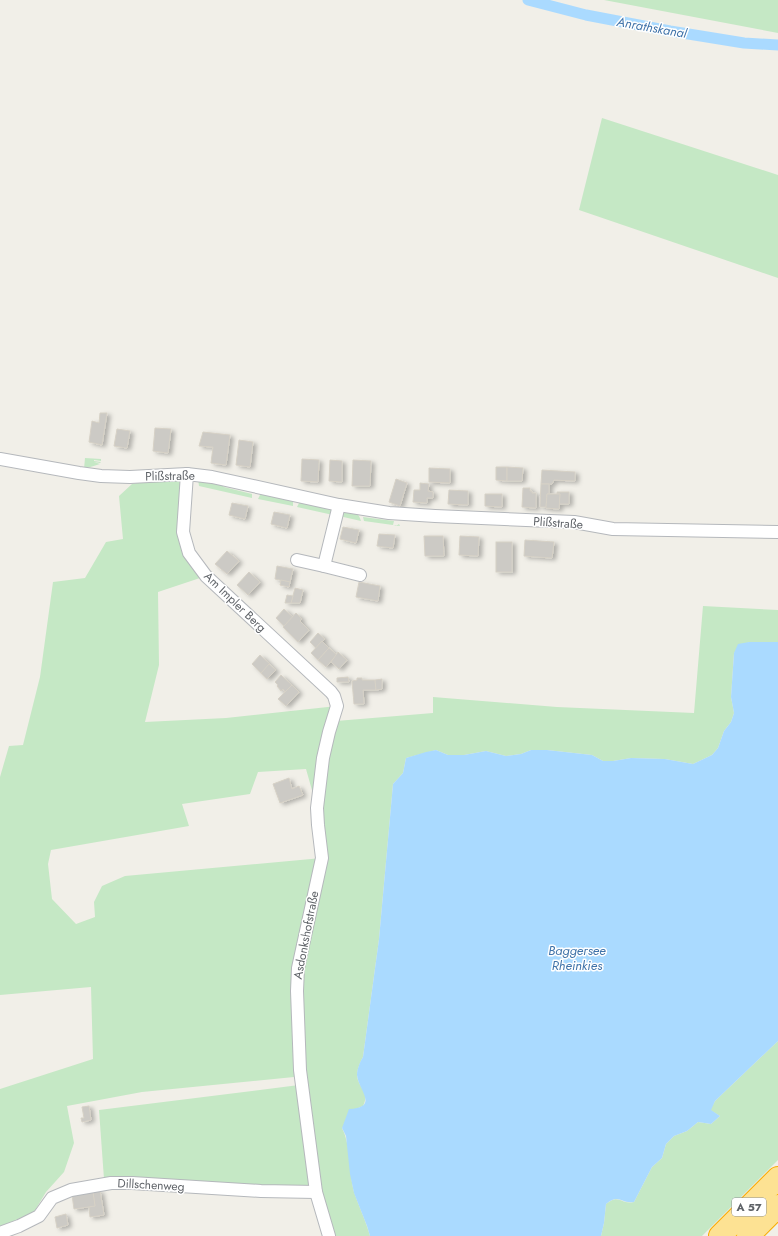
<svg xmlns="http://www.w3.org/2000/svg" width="778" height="1236" viewBox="0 0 778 1236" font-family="Jost,sans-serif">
<defs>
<filter id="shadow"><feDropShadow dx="3.5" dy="2" stdDeviation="2" flood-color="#0004"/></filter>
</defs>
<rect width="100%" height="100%" fill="#f1efe8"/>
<g fill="#c5e8c5">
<path d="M604,0H778V33Z"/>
<path d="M602,118L778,175V278L579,210Z"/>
<path d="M85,458L101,459V461L94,460V461L101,462L100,463L94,462L100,464L84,469Z"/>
<path d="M187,474L183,532L206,576L158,592L159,665L145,722L226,718L337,706L317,808L306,769L258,772L250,794L182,804L189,826L51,850L48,864L52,899L76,924L95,917L94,902L102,886L125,876L322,858V796L324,775L336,721L433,713V697L557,707L694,713L703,606L778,610V642H749L734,653L731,697L734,713L731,722L724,731L718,748L712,755L693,764L665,759L631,758L613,761H603L592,755L547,750H531L521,754L506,756L486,751L464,755H448L436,750L406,758L403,773L393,784L379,939L363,1057C360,1063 357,1069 357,1076C359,1089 370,1092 363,1106L356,1109L342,1128C351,1146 349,1172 354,1192C359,1207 366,1221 370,1236H332L320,1185L304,1076L142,1092L67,1106L74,1143L64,1172L46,1192L34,1212L0,1227V1089L93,1059L91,987L0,995V777L9,746L23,745L40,677L53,582L85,578L106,542L123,539L119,496L132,484Z"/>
<path d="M198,479L221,484L224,487L252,494V498L199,486Z"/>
<path d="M261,493L293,500V506L258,499Z"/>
<path d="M300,501L332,508L333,515L297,507Z"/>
<path d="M342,511C352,512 358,510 361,521L339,516Z"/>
<path d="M363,517L394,521L393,525L396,526L399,524L400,526L364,521Z"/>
<path d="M778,1041V1160L702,1236H601L604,1223L606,1204C620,1193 620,1205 634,1202L652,1167L662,1158L666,1144L674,1136L687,1131L698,1122L711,1124L720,1116L710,1110L715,1101Z"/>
<path d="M299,1085L309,1184L304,1191L104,1179L99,1110Z"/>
</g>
<path fill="#aadaff" d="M749,642H778V1041L715,1101L711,1110L720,1116L711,1124L698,1122L687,1131L674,1136L666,1144L662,1158L652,1167L634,1202C620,1204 620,1193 606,1204L604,1223L601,1236H370L367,1226L354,1193L350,1174L346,1136L342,1128L349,1109C380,1107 358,1090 357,1075C357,1069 360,1062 363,1057L379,939L393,784L403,773L406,758L426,752L436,750L448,755H464L486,751L506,756L521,754L531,750H547L592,755L603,761H613L631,758L665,759L693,764L712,755L718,748L724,731L731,722L734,713L731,697L734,653L738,644Z"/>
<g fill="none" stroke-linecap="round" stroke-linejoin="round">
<path stroke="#aadaff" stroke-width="11" d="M528,0L586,15L670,31L744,43L778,45"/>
</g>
<g fill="#cccac5" stroke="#d6d1c6" filter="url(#shadow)">
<path d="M100,413H107L102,445L89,442L92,421L99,423Z"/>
<path d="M155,428L171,429L168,453L153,451Z"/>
<path d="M117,429L130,431L127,448L114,446Z"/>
<path d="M203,432L230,435L226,465L211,463L213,447L199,446Z"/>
<path d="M239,440L253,442L250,467L236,465Z"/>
<path d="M302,459L319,460L318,482L301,481Z"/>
<path d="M330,460L342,461V482L329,481Z"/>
<path d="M353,460L371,461L370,486H352Z"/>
<path d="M496,467H507V481L496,480Z"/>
<path d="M507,467L523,468L522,481H507Z"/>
<path d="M429,468L450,469V483L429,482Z"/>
<path d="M542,470L575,472V481L554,480L552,484H541Z"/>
<path d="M396,479L407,483L400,506L389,502Z"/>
<path d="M420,483L429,484L428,491L433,492V498H427V503L413,502L414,490H420Z"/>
<path d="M541,484H549V494H547L546,507H540Z"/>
<path d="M523,488H530V491H532V493H536V508L522,507Z"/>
<path d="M449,490L468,491V505L448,504Z"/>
<path d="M557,492H569V504H559L560,494H557Z"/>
<path d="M485,494H502V507L485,506Z"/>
<path d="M547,494H560L559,509L546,508Z"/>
<path d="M232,503L248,506L245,519L229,515Z"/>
<path d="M274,512L290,515L287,528L271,524Z"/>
<path d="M343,527L359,530L356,543L340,539Z"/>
<path d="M379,534L395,535L393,548L377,546Z"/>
<path d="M424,536H443L444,556H425Z"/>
<path d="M460,536L479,537L478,556L459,555Z"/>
<path d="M525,540L554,542L552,558L524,556Z"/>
<rect x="496" y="542" width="16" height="30"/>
<path d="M227,551L239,561L227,574L215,564Z"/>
<path d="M277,566L293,569L290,582L275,579Z"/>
<path d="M249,572L260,582L248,595L237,585Z"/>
<path d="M281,580L290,582L289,587L280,585Z"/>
<path d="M359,582L380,586L378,601L356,597Z"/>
<path d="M295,588L303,590L300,603H291Z"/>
<path d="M287,595L293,596L291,603H285Z"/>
<path d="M284,609L293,617L284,626L276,618Z"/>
<path d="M296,613L302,619L300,621L309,630L298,642L283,627Z"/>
<path d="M318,633L325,639L316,648L310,642Z"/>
<path d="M322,641L329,648L318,660L311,653Z"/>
<path d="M329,648L337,655L326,667L318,660Z"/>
<path d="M338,652L347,660L339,669L331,662Z"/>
<path d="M260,655L270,664L261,673L252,664Z"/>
<path d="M269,664L276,670L267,679L261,673Z"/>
<path d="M281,675L292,685L285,692L283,689L281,691L277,686L278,685L275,682Z"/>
<path d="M348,677L349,682H337V678Z"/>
<path d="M357,678H362V680H375L376,690H363L364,704H354L352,681L357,680Z"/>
<path d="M382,679V689L376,690L375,680Z"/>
<path d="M292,685L299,692L286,706L278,699Z"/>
<path d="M289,778L292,789L299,786L303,795L280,803L273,784Z"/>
<path d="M89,1106L91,1120L82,1122L81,1118H84L82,1107Z"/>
<path d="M100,1191L104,1215L90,1217L89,1207L95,1206L93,1192Z"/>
<path d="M93,1192L95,1206L74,1209L72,1195Z"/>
<path d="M66,1214L68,1225L57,1228L55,1217Z"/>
</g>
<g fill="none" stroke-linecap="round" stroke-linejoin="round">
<defs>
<g id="minor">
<path d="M0,459L79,473L101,476L130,477L187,474L212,477L339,505L389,513L435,516L574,522L613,529L778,532"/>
<path d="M187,474L183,532L189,553L206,576L331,692L334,696L337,706L329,732L323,758L317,808L318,825L322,858L298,968L297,991L300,1070L316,1192L329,1236"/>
<path d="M339,505L324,566L360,575"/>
<path d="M297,560L324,566"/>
<path d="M0,1233L19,1226L39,1216L52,1198L71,1190L111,1183H132L261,1191L316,1192"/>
</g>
<g id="motorway">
<path d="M720,1236L778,1178"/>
<path d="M748,1236L778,1206"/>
</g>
</defs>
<use href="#minor" stroke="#b5b8bc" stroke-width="14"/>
<use href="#motorway" stroke="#f9ab00" stroke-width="24"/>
<use href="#minor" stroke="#fff" stroke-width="12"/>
<use href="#motorway" stroke="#fde293" stroke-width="22"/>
</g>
<g text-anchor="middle" stroke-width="3" stroke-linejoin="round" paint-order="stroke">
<rect fill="#fff" stroke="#8f9295" stroke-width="1" x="732" y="1198" width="34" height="18" rx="3"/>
<g font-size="11" font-weight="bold" fill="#5f6368">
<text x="749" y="1211">A 57</text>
</g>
<g font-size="12" fill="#5f6368" stroke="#fff">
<text transform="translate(170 476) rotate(-1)" y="4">Plißstraße</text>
<text transform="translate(558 523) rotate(4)" y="4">Plißstraße</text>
<text transform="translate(235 602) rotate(44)" y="4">Am Impler Berg</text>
<text transform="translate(306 935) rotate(-79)" y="4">Asdonkshofstraße</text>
<text transform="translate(151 1185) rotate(3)" y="4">Dillschenweg</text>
</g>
<g font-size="13" font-style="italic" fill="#4174aa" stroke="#fff">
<text transform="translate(652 27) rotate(10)" y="5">Anrathskanal</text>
<text x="577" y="955">Baggersee<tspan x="577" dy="15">Rheinkies</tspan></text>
</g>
</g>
</svg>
